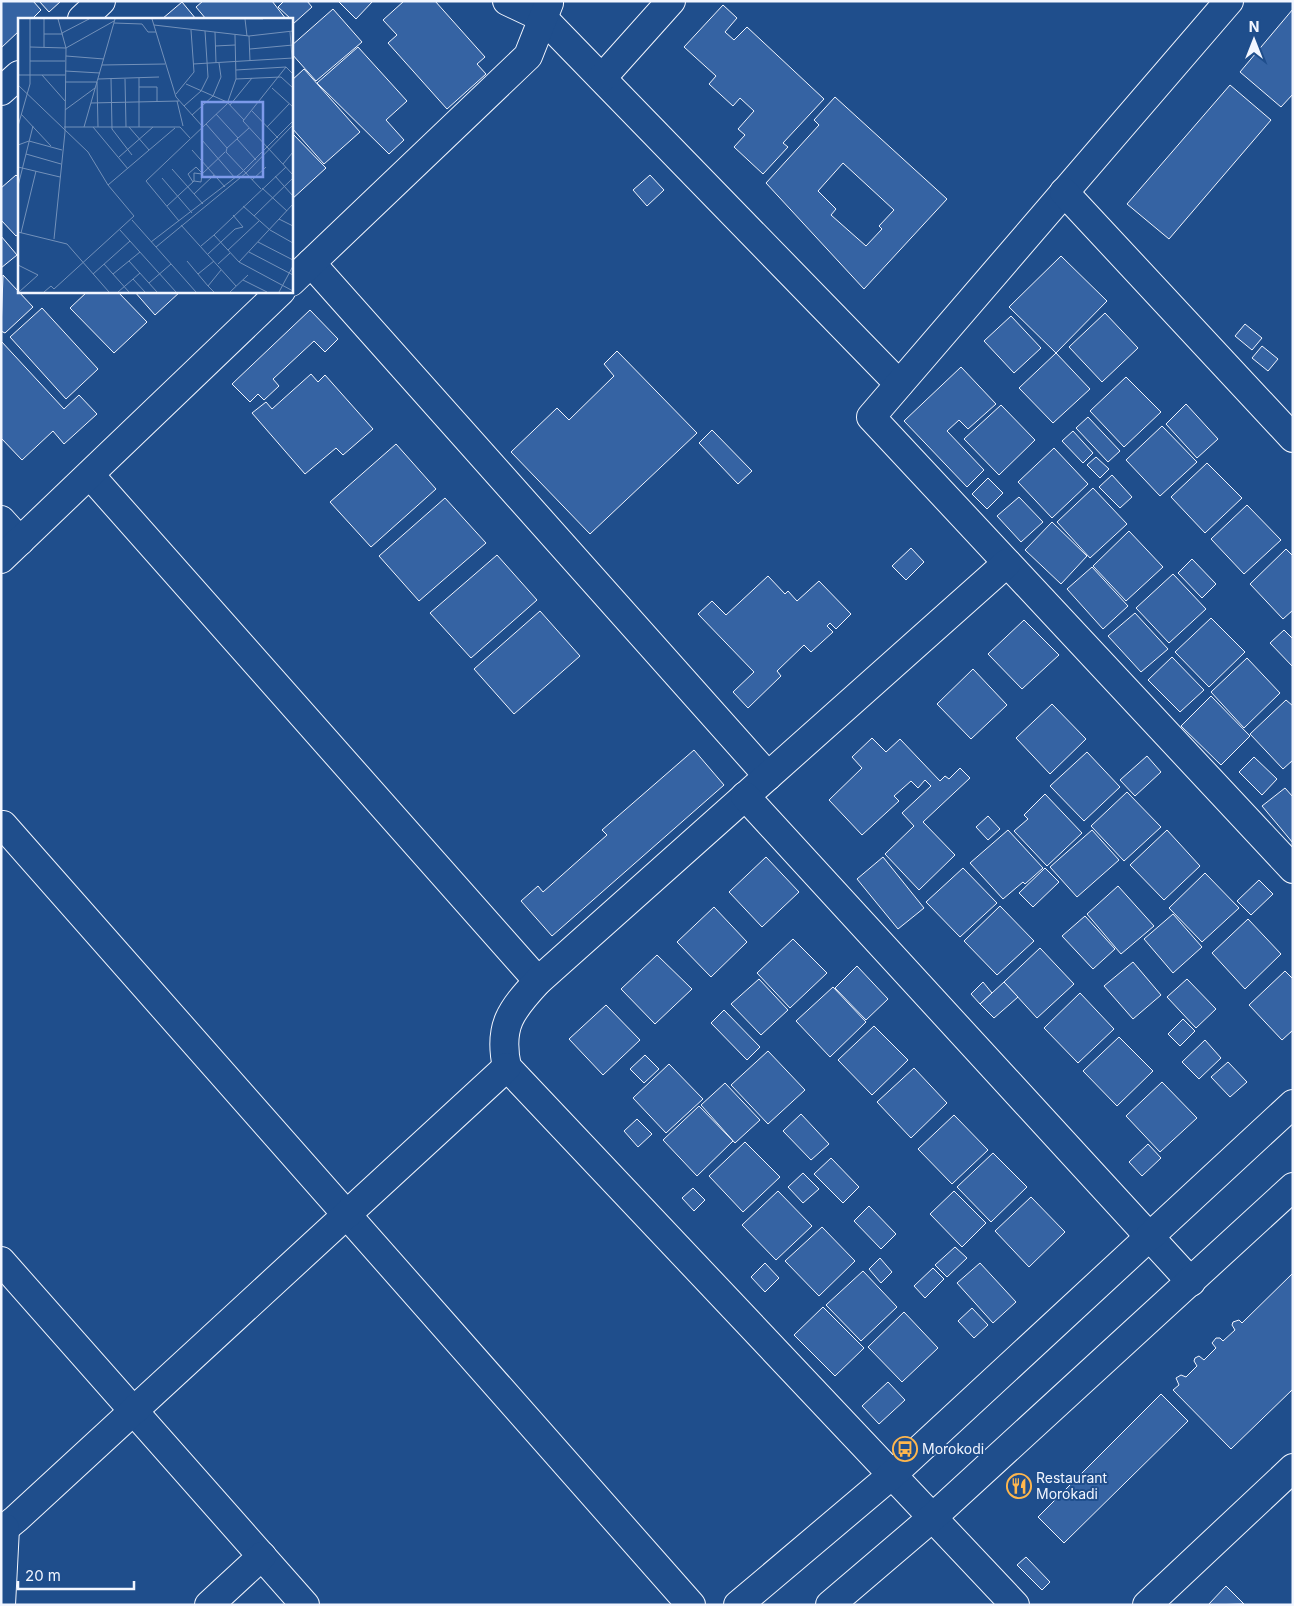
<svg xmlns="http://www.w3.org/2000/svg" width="1294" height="1606" viewBox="0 0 1294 1606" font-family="Inter,sans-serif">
<rect width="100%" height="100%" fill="#1f4e8c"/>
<g fill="#3563a3" stroke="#f2f6ff" fill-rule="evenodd">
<path d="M1,1H33L41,10L32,19H19V31L1,48Z"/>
<path d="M39,1H61L49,12Z"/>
<path d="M203,1H272L286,19H206L196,7Z"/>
<path d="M284,1H307L312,7L293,24L291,19L278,7Z"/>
<path d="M338,1H373L356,19Z"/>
<path d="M404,1H435L485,57L477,64L486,74L447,109L388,43L397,35L383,20Z"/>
<path d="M182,2L196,19H162Z"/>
<path d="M723,5L737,18L725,32L734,40L747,27L824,99L783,143L788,147L763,174L734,147L745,135L738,129L754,111L740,98L733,106L709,84L716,76L684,47Z"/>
<path d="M333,9L362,42L316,81L291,53V46Z"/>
<path d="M1293,9V94L1281,107L1240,72Z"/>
<path d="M358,47L407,101L386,120L404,140L389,154L317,83Z"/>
<path d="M304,69L360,132L324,164L291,127V81Z"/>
<path d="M1230,85L1271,120L1169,239L1127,204Z"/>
<path d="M835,97L947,199L864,289L766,183L819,125L814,120ZM843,163L894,210L879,226L882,229L866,246L831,215L836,209L818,191Z"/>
<path d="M291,132L326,168L291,200Z"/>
<path d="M16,175L19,178V234L16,236L1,220V188Z"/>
<path d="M650,175L664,190L647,206L633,190Z"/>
<path d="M1,236L17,255L1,268Z"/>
<path d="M1061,256L1107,301L1056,353L1009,307Z"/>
<path d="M3,275L33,307L5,333L1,331Z"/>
<path d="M88,291H117L147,322L114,353L70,308Z"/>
<path d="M134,291H181L155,315Z"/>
<path d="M42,308L98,369L66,399L10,337Z"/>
<path d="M310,310L338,339L325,352L314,341L273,379L279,386L264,400L258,394L250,402L232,384Z"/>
<path d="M1105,313L1138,348L1102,382L1069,347Z"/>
<path d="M1011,316L1041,348L1014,373L984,341Z"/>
<path d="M1245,324L1262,338L1252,350L1235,336Z"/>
<path d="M1,341L64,409L79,395L97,414L64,444L53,431L22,460L1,438Z"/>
<path d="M1262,346L1278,359L1268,371L1252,358Z"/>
<path d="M617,351L697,433L590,534L511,452L557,408L569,420L614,376L604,364Z"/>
<path d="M1056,353L1090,389L1053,423L1019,388Z"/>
<path d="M961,367L996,404L968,429L959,420L947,431L984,470L967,487L904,421Z"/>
<path d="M311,374L318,382L325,375L373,429L343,455L336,448L305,474L252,413L266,402L272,409Z"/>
<path d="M1126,377L1161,412L1124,447L1090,411Z"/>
<path d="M1186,404L1218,439L1197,458L1166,424Z"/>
<path d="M1001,405L1035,440L999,475L964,439Z"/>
<path d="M1088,417L1120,451L1108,462L1076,428Z"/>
<path d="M1162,426L1197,462L1160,496L1126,460Z"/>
<path d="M712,430L752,471L738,484L699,443Z"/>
<path d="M1073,431L1093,453L1083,463L1062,441Z"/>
<path d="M396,444L436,489L371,547L330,502Z"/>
<path d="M1054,448L1088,484L1052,518L1018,482Z"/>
<path d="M1096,457L1109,469L1100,478L1087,465Z"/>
<path d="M1207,463L1242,498L1205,533L1171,497Z"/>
<path d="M1112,475L1132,497L1120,508L1099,487Z"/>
<path d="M988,478L1003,493L987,509L972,494Z"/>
<path d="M1093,488L1127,524L1090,558L1057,522Z"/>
<path d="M1019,497L1043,522L1021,542L997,516Z"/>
<path d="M445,498L486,543L419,601L379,556Z"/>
<path d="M1247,505L1281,540L1244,574L1211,539Z"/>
<path d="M1052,522L1087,556L1061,584L1025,550Z"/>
<path d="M1129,531L1163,567L1126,601L1093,566Z"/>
<path d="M911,548L924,562L906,580L892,566Z"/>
<path d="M1286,549L1293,556V610L1283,619L1250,584Z"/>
<path d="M497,555L537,600L471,658L430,613Z"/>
<path d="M1192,559L1216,584L1202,598L1178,573Z"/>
<path d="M1092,567L1128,606L1103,629L1067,589Z"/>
<path d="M1173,574L1206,609L1169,643L1136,608Z"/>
<path d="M768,576L785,594L788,591L797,601L819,581L851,614L836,629L830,623L827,626L833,632L811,652L804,645L777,671L781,676L748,708L733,692L754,672L698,614L712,601L726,615Z"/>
<path d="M540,611L580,656L514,714L474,669Z"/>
<path d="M1135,613L1168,649L1141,672L1108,636Z"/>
<path d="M1211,618L1245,652L1209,687L1175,652Z"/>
<path d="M1024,620L1059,655L1022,689L988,654Z"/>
<path d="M1284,630L1293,639V667L1270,643Z"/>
<path d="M1172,657L1204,690L1180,712L1148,680Z"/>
<path d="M1247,658L1280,693L1244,728L1211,692Z"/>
<path d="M973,669L1007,705L971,739L937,704Z"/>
<path d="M1211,696L1250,736L1221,765L1181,726Z"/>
<path d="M1286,700L1293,706V760L1283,769L1250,734Z"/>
<path d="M1052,704L1086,739L1050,774L1016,738Z"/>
<path d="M872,738L886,752L900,739L940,781L945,776L949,779L960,768L970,778L923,822L955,855L919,890L885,854L914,826L902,813L931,786L925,780L918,788L911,781L894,796L899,801L862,835L829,800L862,768L852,757Z"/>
<path d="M694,750L724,785L552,936L521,901L538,886L543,892L607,835L602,830Z"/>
<path d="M1087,752L1120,787L1084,821L1050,786Z"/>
<path d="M1147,756L1161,772L1135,796L1120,780Z"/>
<path d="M1254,757L1277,779L1262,795L1239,772Z"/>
<path d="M1285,788L1293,797V843L1262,806Z"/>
<path d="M1127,792L1161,827L1124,861L1091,826Z"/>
<path d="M1045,794L1082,833L1047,866L1014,831L1028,819L1024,815Z"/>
<path d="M988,816L1000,829L988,840L976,827Z"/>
<path d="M1008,830L1043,868L1025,884L1023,882L1003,899L970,863Z"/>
<path d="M1092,830L1119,860L1077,897L1050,867Z"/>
<path d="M1167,830L1200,866L1164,900L1130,865Z"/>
<path d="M766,857L799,892L762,927L729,892Z"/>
<path d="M883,857L924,908L898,929L857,879Z"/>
<path d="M963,868L997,903L960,937L926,902Z"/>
<path d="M1045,868L1059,882L1033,907L1019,893Z"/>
<path d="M1205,873L1239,908L1202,942L1169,908Z"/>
<path d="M1259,880L1273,894L1251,915L1237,901Z"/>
<path d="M1118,886L1154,926L1121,954L1087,914Z"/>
<path d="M1000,906L1034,941L997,975L964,941Z"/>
<path d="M714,907L747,942L711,977L677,942Z"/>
<path d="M1173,914L1202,947L1173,973L1144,939Z"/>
<path d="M1085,916L1115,949L1093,969L1062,936Z"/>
<path d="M1248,919L1281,954L1245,989L1212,953Z"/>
<path d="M793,939L827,973L790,1008L757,973Z"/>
<path d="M1040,948L1074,984L1037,1018L1004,982Z"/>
<path d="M657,955L692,989L655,1024L621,989Z"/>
<path d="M1133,962L1161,995L1133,1019L1104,986Z"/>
<path d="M857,966L888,999L866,1020L835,988Z"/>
<path d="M1285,971L1293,979V1030L1282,1040L1249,1005Z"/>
<path d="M759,979L788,1010L761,1035L731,1004Z"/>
<path d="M1187,979L1216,1009L1196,1028L1167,997Z"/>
<path d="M983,982L992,993L980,1004L971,994Z"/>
<path d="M1004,982L1018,997L994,1018L980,1004Z"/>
<path d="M833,987L866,1022L830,1057L796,1021Z"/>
<path d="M1080,993L1114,1029L1078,1063L1044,1028Z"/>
<path d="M606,1005L640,1040L603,1075L569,1039Z"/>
<path d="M724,1010L760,1047L747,1060L711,1023Z"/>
<path d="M1183,1019L1195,1031L1180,1046L1168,1034Z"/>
<path d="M874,1026L908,1060L872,1095L838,1060Z"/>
<path d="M1119,1037L1153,1071L1117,1106L1083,1071Z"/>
<path d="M1205,1040L1221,1058L1199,1079L1182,1062Z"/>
<path d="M768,1051L805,1090L768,1124L731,1085Z"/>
<path d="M645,1055L659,1069L644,1083L630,1069Z"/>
<path d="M1228,1062L1247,1082L1230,1097L1211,1077Z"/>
<path d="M669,1064L703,1099L666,1133L633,1098Z"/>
<path d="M914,1068L947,1103L911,1138L877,1102Z"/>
<path d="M1162,1082L1197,1118L1160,1152L1126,1116Z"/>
<path d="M725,1083L760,1120L735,1143L701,1105Z"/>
<path d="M699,1106L733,1141L697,1176L663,1140Z"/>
<path d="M801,1114L829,1144L811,1160L783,1131Z"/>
<path d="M954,1115L988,1150L952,1184L918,1149Z"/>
<path d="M637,1119L652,1134L638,1147L624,1131Z"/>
<path d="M745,1142L780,1177L743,1212L709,1176Z"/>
<path d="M1148,1144L1161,1158L1142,1176L1129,1162Z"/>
<path d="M993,1153L1027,1187L991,1222L957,1187Z"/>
<path d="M831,1158L859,1187L843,1203L814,1174Z"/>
<path d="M803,1173L819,1189L803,1203L788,1187Z"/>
<path d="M693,1188L705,1200L694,1211L682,1198Z"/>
<path d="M778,1191L812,1226L776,1260L742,1225Z"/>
<path d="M954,1191L986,1223L962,1247L930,1214Z"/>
<path d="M1031,1197L1065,1232L1029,1267L995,1231Z"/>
<path d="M869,1206L896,1234L881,1249L854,1221Z"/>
<path d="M822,1227L855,1261L819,1296L785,1261Z"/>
<path d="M955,1247L967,1258L947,1277L935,1265Z"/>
<path d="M880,1258L892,1272L881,1283L869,1269Z"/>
<path d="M765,1263L779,1278L765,1292L751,1277Z"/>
<path d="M980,1263L1016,1302L993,1323L957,1283Z"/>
<path d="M933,1268L944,1279L925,1298L914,1286Z"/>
<path d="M863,1271L897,1307L861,1341L826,1305Z"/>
<path d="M1293,1273V1389L1231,1449L1173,1390L1179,1385L1176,1378L1181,1375L1186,1377L1197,1366L1194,1361L1195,1358L1199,1356L1204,1360L1216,1348L1212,1343L1216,1338H1220L1223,1341L1235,1330L1232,1325L1233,1322L1239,1320L1242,1323Z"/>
<path d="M823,1307L864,1348L835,1376L794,1335Z"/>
<path d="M972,1308L988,1325L974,1338L958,1321Z"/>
<path d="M904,1312L938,1348L902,1382L868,1347Z"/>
<path d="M888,1382L905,1400L879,1424L862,1406Z"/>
<path d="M1161,1394L1188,1421L1064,1543L1038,1517Z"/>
<path d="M1026,1557L1050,1582L1042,1590L1017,1565Z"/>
<path d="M1226,1586L1244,1604L1208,1605Z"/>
</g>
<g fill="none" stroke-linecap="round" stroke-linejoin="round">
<defs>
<g id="minor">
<path d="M507,1L543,18L899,384"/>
<path d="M1229,1L871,417L1293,869"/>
<path d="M82,19L101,1"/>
<path d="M602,78L671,1"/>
<path d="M1,91L19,75"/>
<path d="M1064,192L1293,438"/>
<path d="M311,263L768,776"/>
<path d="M291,282L528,56L549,3"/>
<path d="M90,475L538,981"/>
<path d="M1,520L20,541"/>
<path d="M1,559L281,291"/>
<path d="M1007,563L538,981C511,1010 498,1026 507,1067L1015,1605"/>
<path d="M745,796L1191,1282"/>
<path d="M3,825L691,1605"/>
<path d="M1,1261L305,1605"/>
<path d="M1,1528H5L16,1519L507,1067"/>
<path d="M1,1605L5,1528"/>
<path d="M209,1605L262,1556"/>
<path d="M1147,1605L1293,1468"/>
</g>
<g id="tertiary">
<path d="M738,1605L893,1474L1293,1104"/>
<path d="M830,1605L933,1517L1293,1187"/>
</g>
</defs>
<use href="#minor" stroke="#f2f6ff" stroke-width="30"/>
<use href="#tertiary" stroke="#f2f6ff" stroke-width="30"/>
<use href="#minor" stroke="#1f4e8c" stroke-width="28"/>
<use href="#tertiary" stroke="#1f4e8c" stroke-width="28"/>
</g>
<defs>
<symbol id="bus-ring" viewBox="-11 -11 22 22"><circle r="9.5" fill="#1f4e8c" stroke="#ffb74d" stroke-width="1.5"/><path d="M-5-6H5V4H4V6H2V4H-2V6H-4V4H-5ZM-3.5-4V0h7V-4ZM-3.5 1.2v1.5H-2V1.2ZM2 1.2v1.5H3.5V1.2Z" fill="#ffb74d"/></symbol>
<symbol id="restaurant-ring" viewBox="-11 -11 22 22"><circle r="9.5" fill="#1f4e8c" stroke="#ffb74d" stroke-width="1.5"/><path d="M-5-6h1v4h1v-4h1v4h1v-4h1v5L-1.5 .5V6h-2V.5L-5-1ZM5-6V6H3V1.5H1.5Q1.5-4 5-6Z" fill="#ffb74d"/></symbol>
</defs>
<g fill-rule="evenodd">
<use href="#bus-ring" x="891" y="1435" width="28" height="28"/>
<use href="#restaurant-ring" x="1005" y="1472" width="28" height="28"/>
</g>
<g text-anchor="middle" stroke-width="4" stroke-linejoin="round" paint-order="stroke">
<g font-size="14" fill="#f2f6ff" stroke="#1f4e8c" text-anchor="start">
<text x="922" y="1454">Morokodi</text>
<text x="1036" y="1483">Restaurant<tspan x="1036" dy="16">Morokadi</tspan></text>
</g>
</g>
<g transform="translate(18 18)">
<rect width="275" height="275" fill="#1f4e8c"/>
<path fill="none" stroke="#7391ba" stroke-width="1" d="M134,1L158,79L185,109M212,1H245M227,1L229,18M96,5L124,6L130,14H138M136,7L231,18L275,13M197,14L198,45M272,14L274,40M44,15L71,1M26,16H45M231,18L232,43M197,28L217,27M12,29L48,30L96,3M26,29V1M232,31L275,27M48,38L86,41M12,43H47M175,46L275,40M84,47L147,46M268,49L225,103L275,157M218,52L268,49L275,56M47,53L82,55M0,57H47M24,57L47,83M93,60L94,111L114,137M121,60V109M80,61L141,59M107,61L108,109M218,61L263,59L275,70M47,64H79L80,109M168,66L209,84L226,102M0,67L70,134L90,167L116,198L36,271L33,268L26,274M121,69H139V83M254,70L275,89M158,76L176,54L173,12M159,83L165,108M73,85L161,83M212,87L234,60M166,88L183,73L190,59L187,13M47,92L77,70M234,93L260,120M3,96L33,128M198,96L220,120M174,97L195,78L203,59L201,45M188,106L209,130L208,134L243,171M0,108L12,66V1M46,109H162L172,120M66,109L97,1M75,109L110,151M111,109L131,132M249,109L271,86M219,121L238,142M184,122L217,160M0,127L11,123L44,132M209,130L231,110M174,132L207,169M8,136L43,146M101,139L135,109M265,146L275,134M0,149L42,159M154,151L185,186M184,156L176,155V163L183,164L184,156L207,134M257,158L275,178M144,160L174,195M234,162L248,149M175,164L170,156L178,149L184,155M90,167L157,110M0,168L15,108M244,170L269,193M176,176L196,157M275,186L221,244L275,273M149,188L176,163M225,188L252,212L275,225M236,198L275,160M261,201L275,208M114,202L178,274M161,203L128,163L209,86L218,61L217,17M163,207L218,268M102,212L158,274M0,214L49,226L91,274M3,215L18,153M196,217L268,149M36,221L47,114L48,30L40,1M133,224L223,155L275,103M240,224L275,242M183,228L196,217L221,244M138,229L228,155L275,107M210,232L241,203M231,234L275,257M190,236L217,211L225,209L215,197M111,243L139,274M169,243L190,268M86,246L111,274M200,246L212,235M0,247L20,257L1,274M75,256L112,223M95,256L122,234M180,256L196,243M115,261L127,274M225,262L249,274M131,265L153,246M100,274L122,255M196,274L190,268L203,252M212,274L230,257M261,274L275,248"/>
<path fill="#7d9aea" fill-opacity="0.15" stroke="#7d9aea" stroke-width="2.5" d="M184,84H245V159H184Z"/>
<rect width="275" height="275" fill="none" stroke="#f2f6ff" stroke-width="2.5"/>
</g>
<rect width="1294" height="1606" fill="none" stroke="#f2f6ff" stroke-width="5"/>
<g transform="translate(1254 40)" stroke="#1f4e8c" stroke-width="4" paint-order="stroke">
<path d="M0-4L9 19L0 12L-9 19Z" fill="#f2f6ff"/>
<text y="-8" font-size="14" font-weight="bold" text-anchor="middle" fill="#f2f6ff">N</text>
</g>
<path d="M18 1581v8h116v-8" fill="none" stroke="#f2f6ff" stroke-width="2.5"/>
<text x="25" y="1581" font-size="15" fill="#f2f6ff" stroke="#1f4e8c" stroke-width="4" paint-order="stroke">20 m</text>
</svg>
